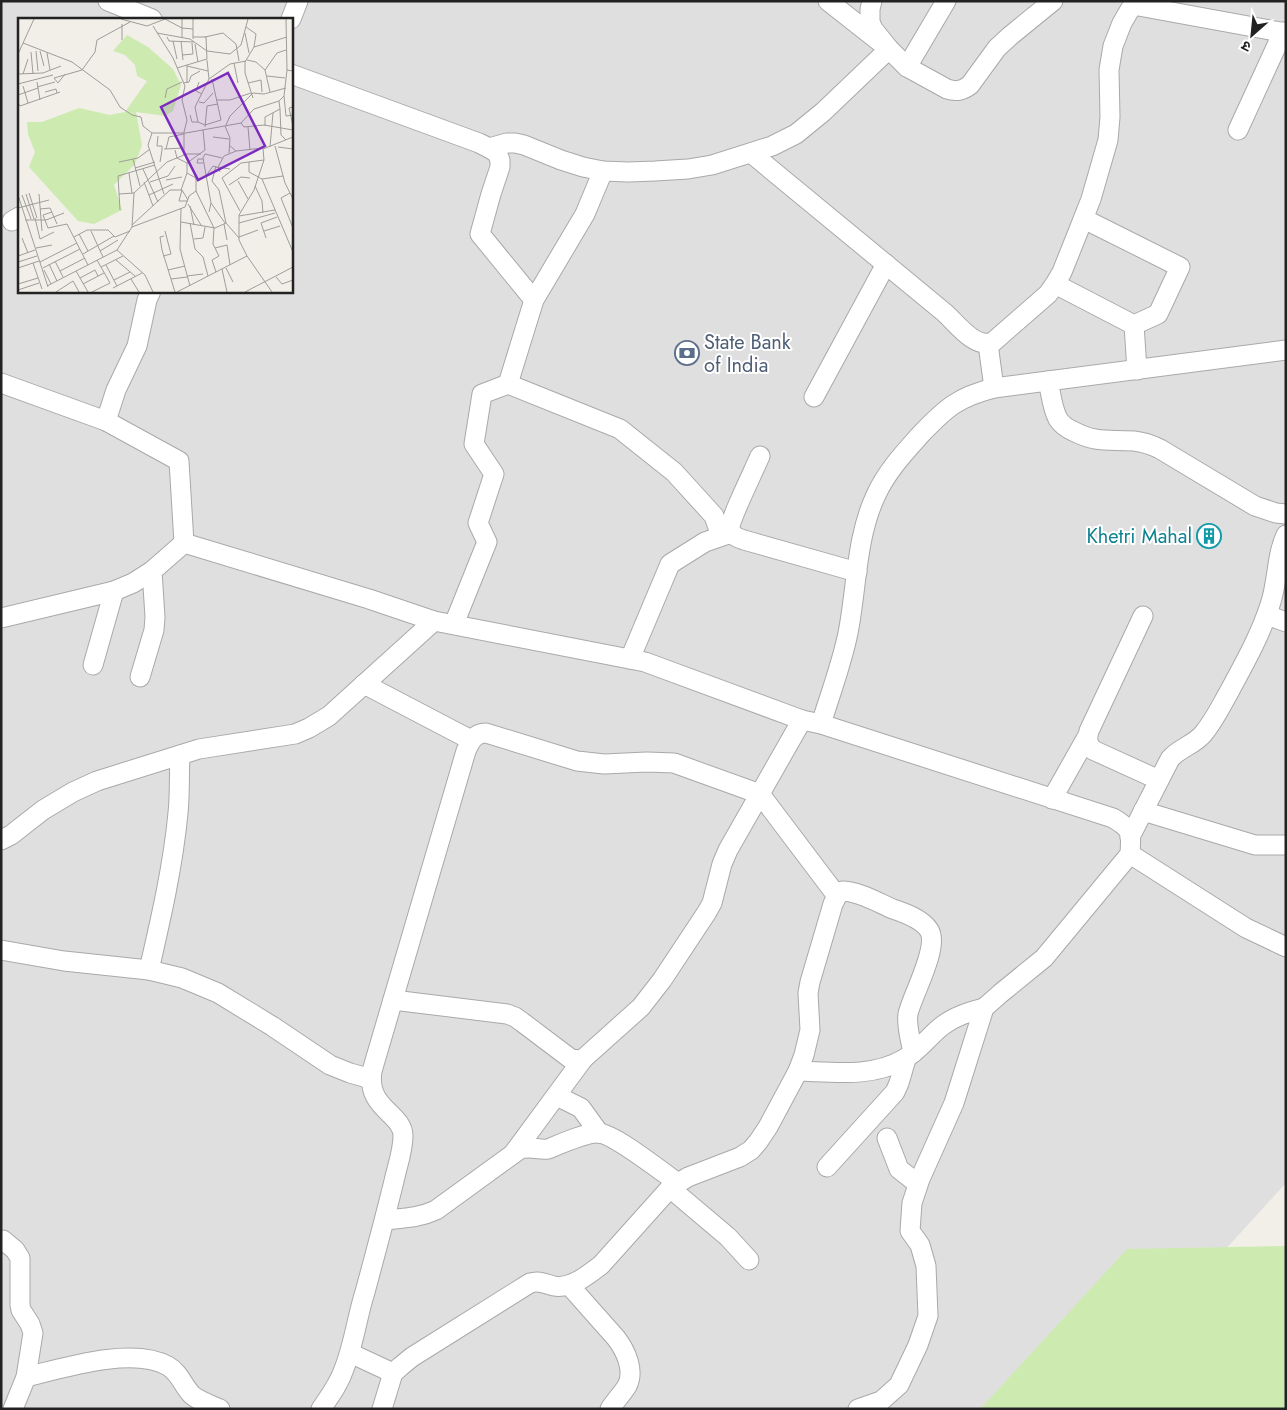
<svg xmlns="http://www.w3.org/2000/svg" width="1287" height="1410" viewBox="0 0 1287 1410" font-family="Jost,'Noto Sans Devanagari',sans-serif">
<rect width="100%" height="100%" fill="#f2efe9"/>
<path fill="#e0dfdf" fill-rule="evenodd" d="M1,1H1286V1183L1080,1409H1ZM19,19H291V291H19Z"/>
<path fill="#cdebb0" d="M1286,1246V1409H980L1127,1249Z"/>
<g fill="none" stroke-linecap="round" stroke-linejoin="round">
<defs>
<g id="minor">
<path d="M108,1L152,19"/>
<path d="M872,1L870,9V22L873,29L889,49L907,67L947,89C956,92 962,91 970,85L997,48L1010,36L1053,1"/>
<path d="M1133,5L1286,33"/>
<path d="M291,19L298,1"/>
<path d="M907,67L946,1"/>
<path d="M291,74L479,143L489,148L497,153L500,160V167L491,194L480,234L534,300"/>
<path d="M1238,130L1283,32"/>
<path d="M489,148L507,143H515L524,145L561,160L583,167L603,171L628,172L655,171L688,169L712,165L772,146L796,134L823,112L889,49L828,1"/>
<path d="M751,153L945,313C957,324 975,349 993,342L1048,294L1055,284L1062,272L1078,232L1091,199L1108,140L1110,117L1109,70L1113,46L1122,23L1135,1"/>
<path d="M12,221L19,217"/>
<path d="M1055,284L1134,325L1158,314L1180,267L1084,219"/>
<path d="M1134,325L1137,370"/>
<path d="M988,344L994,388"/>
<path d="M1048,381C1051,393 1052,408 1058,419C1062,425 1066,428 1073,431C1098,444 1109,439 1134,441C1143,442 1152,445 1160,449L1255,506L1276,513L1286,514"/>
<path d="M1,383L106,421L179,461L184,543L369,599L434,621L645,662L802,720L821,724L1113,818C1133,830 1131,832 1130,854L1044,958L1001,993L984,1008L954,1103L920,1179L912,1203L910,1231L920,1245L926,1266L928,1316L918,1345L899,1385L881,1401L858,1409"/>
<path d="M508,384L620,429L674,472L714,516L721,536"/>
<path d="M814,397L886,264"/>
<path d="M106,421L116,390L137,346L147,300L151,291"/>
<path d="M760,456C755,468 730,519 730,528C731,536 738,538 744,540L857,572"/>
<path d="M1267,615L1286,622"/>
<path d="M1143,616L1089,731C1087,739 1087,743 1093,750L1159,780"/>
<path d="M1,618L114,591L133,583L152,571L184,543"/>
<path d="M454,624L487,542L478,523L494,474L474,444L482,394L508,384L534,300L585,214L603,171"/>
<path d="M630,659L670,564L705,542L731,533"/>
<path d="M93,665L114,591"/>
<path d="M140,677L154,630L155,617L152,571"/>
<path d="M364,684L471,740"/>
<path d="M821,724C830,695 842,663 848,633C857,587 856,537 876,495C887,471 904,453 921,434C946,408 958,397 994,388L1286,350"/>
<path d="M1052,799L1087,737"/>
<path d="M1143,811L1255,845H1286"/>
<path d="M1130,837L1170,759C1179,748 1194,745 1203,734C1214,721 1221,706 1229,692C1244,664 1260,636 1270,605C1278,582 1276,556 1286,535"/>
<path d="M1,840L11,835L43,810L73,792L97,781L199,749L295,734L309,728L329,716L434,621"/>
<path d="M1130,854L1246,928L1286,947"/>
<path d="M1,950L64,961L149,970L182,978L218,993L272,1026L330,1065L350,1073L371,1079"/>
<path d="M149,970C161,918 173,866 178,813C180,794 179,775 180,755"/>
<path d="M393,1000L507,1014L515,1017L522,1022L571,1059L580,1060L583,1059L641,1007L662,980L707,912L712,903L722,864L728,850L802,720"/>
<path d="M798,1071C833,1072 872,1078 904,1059C919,1051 929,1036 942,1026C955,1016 969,1012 984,1008"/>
<path d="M557,1096L581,1108L599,1133"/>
<path d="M887,1138L899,1169L918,1184"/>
<path d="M513,1154L583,1059"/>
<path d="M827,1167L895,1092L899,1083L906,1059"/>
<path d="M670,1188L728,1237L749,1260"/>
<path d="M385,1220C403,1218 419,1218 436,1210L520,1149C530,1146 538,1150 548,1149C560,1144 587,1132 599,1133C616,1135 662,1172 678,1183"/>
<path d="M3,1240L15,1250L20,1258V1305L21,1310L30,1324L33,1333L26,1377L13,1409"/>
<path d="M569,1285L616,1338C626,1351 635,1371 627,1386C622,1394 615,1401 610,1409"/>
<path d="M350,1353L393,1373"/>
<path d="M26,1377C63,1368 133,1346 168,1366C180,1373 183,1386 192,1395C199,1401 211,1405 220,1409"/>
<path d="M321,1409C330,1396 339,1384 344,1369C354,1344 357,1317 365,1292C375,1255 385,1218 394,1181C397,1167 403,1151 403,1136C403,1113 366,1109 372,1071L466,751C470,742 474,733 486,733L577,761L604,764L647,762L674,763L760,794L837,896"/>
<path d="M382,1409L393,1373L401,1366L412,1357L530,1283C539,1280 546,1284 554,1286C571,1289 588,1275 601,1265L670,1188L688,1177L740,1157L751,1150L758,1142L768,1127L798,1071L804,1055L810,1030L808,993L810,982L833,904L837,896L842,891C858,891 879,903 893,909C905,913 922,919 929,930C940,947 912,995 908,1014C906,1026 911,1041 913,1053"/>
</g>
</defs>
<use href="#minor" stroke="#a9a9a9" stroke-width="21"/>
<use href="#minor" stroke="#fff" stroke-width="19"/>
</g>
<defs>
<symbol id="bank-ring" viewBox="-11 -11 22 22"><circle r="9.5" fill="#fff" stroke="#5c6f8a" stroke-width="1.5"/><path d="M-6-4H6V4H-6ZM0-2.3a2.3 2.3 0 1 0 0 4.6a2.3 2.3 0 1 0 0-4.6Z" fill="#5c6f8a"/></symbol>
<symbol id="building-ring" viewBox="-11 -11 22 22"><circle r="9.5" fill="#fff" stroke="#0f9aa8" stroke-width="1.5"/><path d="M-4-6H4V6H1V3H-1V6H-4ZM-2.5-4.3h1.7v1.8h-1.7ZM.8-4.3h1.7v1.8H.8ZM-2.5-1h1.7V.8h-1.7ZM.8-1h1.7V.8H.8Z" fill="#0f9aa8"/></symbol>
</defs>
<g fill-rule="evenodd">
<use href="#bank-ring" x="673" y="339" width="28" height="28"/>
<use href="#building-ring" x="1195" y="522" width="28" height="28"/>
</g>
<g text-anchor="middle" stroke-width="4" stroke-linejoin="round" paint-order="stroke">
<g font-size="20" fill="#4e5e75" stroke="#fff" text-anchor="start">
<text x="704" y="349">State Bank<tspan x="704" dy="23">of India</tspan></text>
</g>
<g font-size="20" fill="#0d838f" stroke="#fff" text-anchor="end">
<text x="1192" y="543">Khetri Mahal</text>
</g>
</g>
<g transform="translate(18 18)">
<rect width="275" height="275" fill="#f2efe9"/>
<path d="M109,17L130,29L155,51L163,67L155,93L147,98L118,94L124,127L117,146L96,167L104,192L76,206L60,203L11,149L17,134L10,116L9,104H24L61,90L92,97L107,94L129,63L119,58L117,47L107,37L95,33Z" fill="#cdebb0"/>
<path fill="none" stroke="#9f9d99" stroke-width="1" d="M103,1L129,8L147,1M147,1L164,10L175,11M164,1V20M175,1V21M268,1L269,52L275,53M135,8L155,40L167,68L164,82L169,102L166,114M228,9L238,16L236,29M139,15L172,21L189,33L212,36L223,27L230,1M227,15L231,35M149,19L151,23L176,24M187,19L205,15L218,26L221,43M104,22V6M155,23L159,41M163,23L165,42M5,25L54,44L92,72L102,89L114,97L123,99L125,108L134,115H168L223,105L226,109L246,107L275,112M177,26L180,44M18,33L20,53M22,33L26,48M13,34L15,56M29,35L32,52M0,36L16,1M164,37L175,36L174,25M189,42L191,61M229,42L238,44L247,52L252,74M216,45L220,65M169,48L190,53M159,50L189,41L188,19H175M64,52L77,34L79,22L112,4M247,52L259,35L268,32M0,56L25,55L43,48M5,56L10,41M249,58L267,60M36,60L64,52M36,60L40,65L47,56M19,64L22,82M181,64L178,73L184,76M165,65L171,64L173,58L182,53M169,65V47M230,65L243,62L244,74M0,66L35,57M5,68L10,85M19,69L37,64M27,74L38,71L39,75M0,77L20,70M266,78L268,98L275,97M147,80L149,71L164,64M235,80L227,55V44L236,29L269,19M199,82H212L233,75M181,84L186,85L195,75M0,85L2,88L42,74M275,89L271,90L275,108M262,91L263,117L268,122M172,97L174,104H180L177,89L191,61L212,46L228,43M180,104L187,107L203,102L194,61M223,105L236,91L261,83M208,107L212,98L235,75L246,76L268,70M207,108L212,120L211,135M247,108V99L262,91L261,83L266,78L269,52M187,109L189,88L200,86M230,109L232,132M166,114V137M134,115L130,127L146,176M140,118L139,128H144V132L142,144M195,119L211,121M211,127L218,133L245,130M257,128L267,165L275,181M252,129L255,95M260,129L275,131M146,131L165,130M148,131L151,119L166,116M166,136H183M115,141L122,168M185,141H180L179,145H185M101,144L120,140L132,131M231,144V154L244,161L265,158M169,145L187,132L185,112M117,150L137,144M125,151L140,184M212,151L200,149L206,138L218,133M111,155L114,175M188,158L195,148L201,150L202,154M244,161L275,234M148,162L164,159M194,163L201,172L208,205M194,163L198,148M220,163L230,181M126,164L135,188M132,164L150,158L157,148M211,167L223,159L232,160M237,168L244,183L245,195M163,172L169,155M164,172L161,183H170M178,173L196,210L195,226L201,238L194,242L198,254M11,175L19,200M272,175L263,180L275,210M8,176L16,201M21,176L24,213M101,176L116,175M0,177L30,269M4,177L13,201M131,177L155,166M193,185L185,140L187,136L204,140M170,186L183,207M172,188L176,207M0,190L31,182M163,190L162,231L172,268M22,191L32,190L39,206M102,192L100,158L137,147M222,193L204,160L223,145L246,142M191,194L193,185L207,205M221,198L257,192M17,200L22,221L36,214M7,202H28L46,195M163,204L197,210L208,205L221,220M172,205L177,231L185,239L190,258M221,205L257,195M206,206L209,222M114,207L152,172H164L170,182M114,209L167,189L171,178L178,173V160L169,155V145L159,140L157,132M30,210L49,206L70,247M30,210L25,197L34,194M73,213L85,239M246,213L262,208M61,216L70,233M146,218L142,219L144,232L157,274M56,219L69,212H90L97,219L112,213M221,219L240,212M4,220L10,235M248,220L243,205L259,199M176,221L185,220L187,209M18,230L34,227M197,230L209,227L212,247M99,232L127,257L135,274M82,233L100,222M65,236L96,218M0,238L17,232M145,238L153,236L147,213M229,238L221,222V197L236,172L246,142L245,131L275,119M98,242L117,258M37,243L45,259M0,244L19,238M22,244L59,225M15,245L24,271M31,246L39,263M88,247L99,268M83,249L105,238M0,250L21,243M25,250L62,231M208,250L215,264M204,251L209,274M26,252L33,266M150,252L167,248M42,253L67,240M58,253L70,274M169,258L185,256M258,259L264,266L275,262M62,260L77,252L80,258M113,261L121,274M153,261L169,259M96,262L112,254M0,266L20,260M65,266L86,255M29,268L99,232L114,209L116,175L149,144L166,137M95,270L124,255M0,272L21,265M38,274L55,263L61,274M74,274L92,265L79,242M159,274L229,238L254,274M227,274L275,249"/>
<path fill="#7b2cbf" fill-opacity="0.15" stroke="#7b2cbf" stroke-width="2.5" d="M210,55L247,128L180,162L143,89Z"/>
<rect width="275" height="275" fill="none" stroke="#222" stroke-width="2.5"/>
</g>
<rect width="1287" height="1410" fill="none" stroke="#222222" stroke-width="5"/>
<g transform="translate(1252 35) rotate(207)" stroke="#ffffff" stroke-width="4" paint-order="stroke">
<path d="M0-4L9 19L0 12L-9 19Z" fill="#222222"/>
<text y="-8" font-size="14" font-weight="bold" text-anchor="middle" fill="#222222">उ</text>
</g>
</svg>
